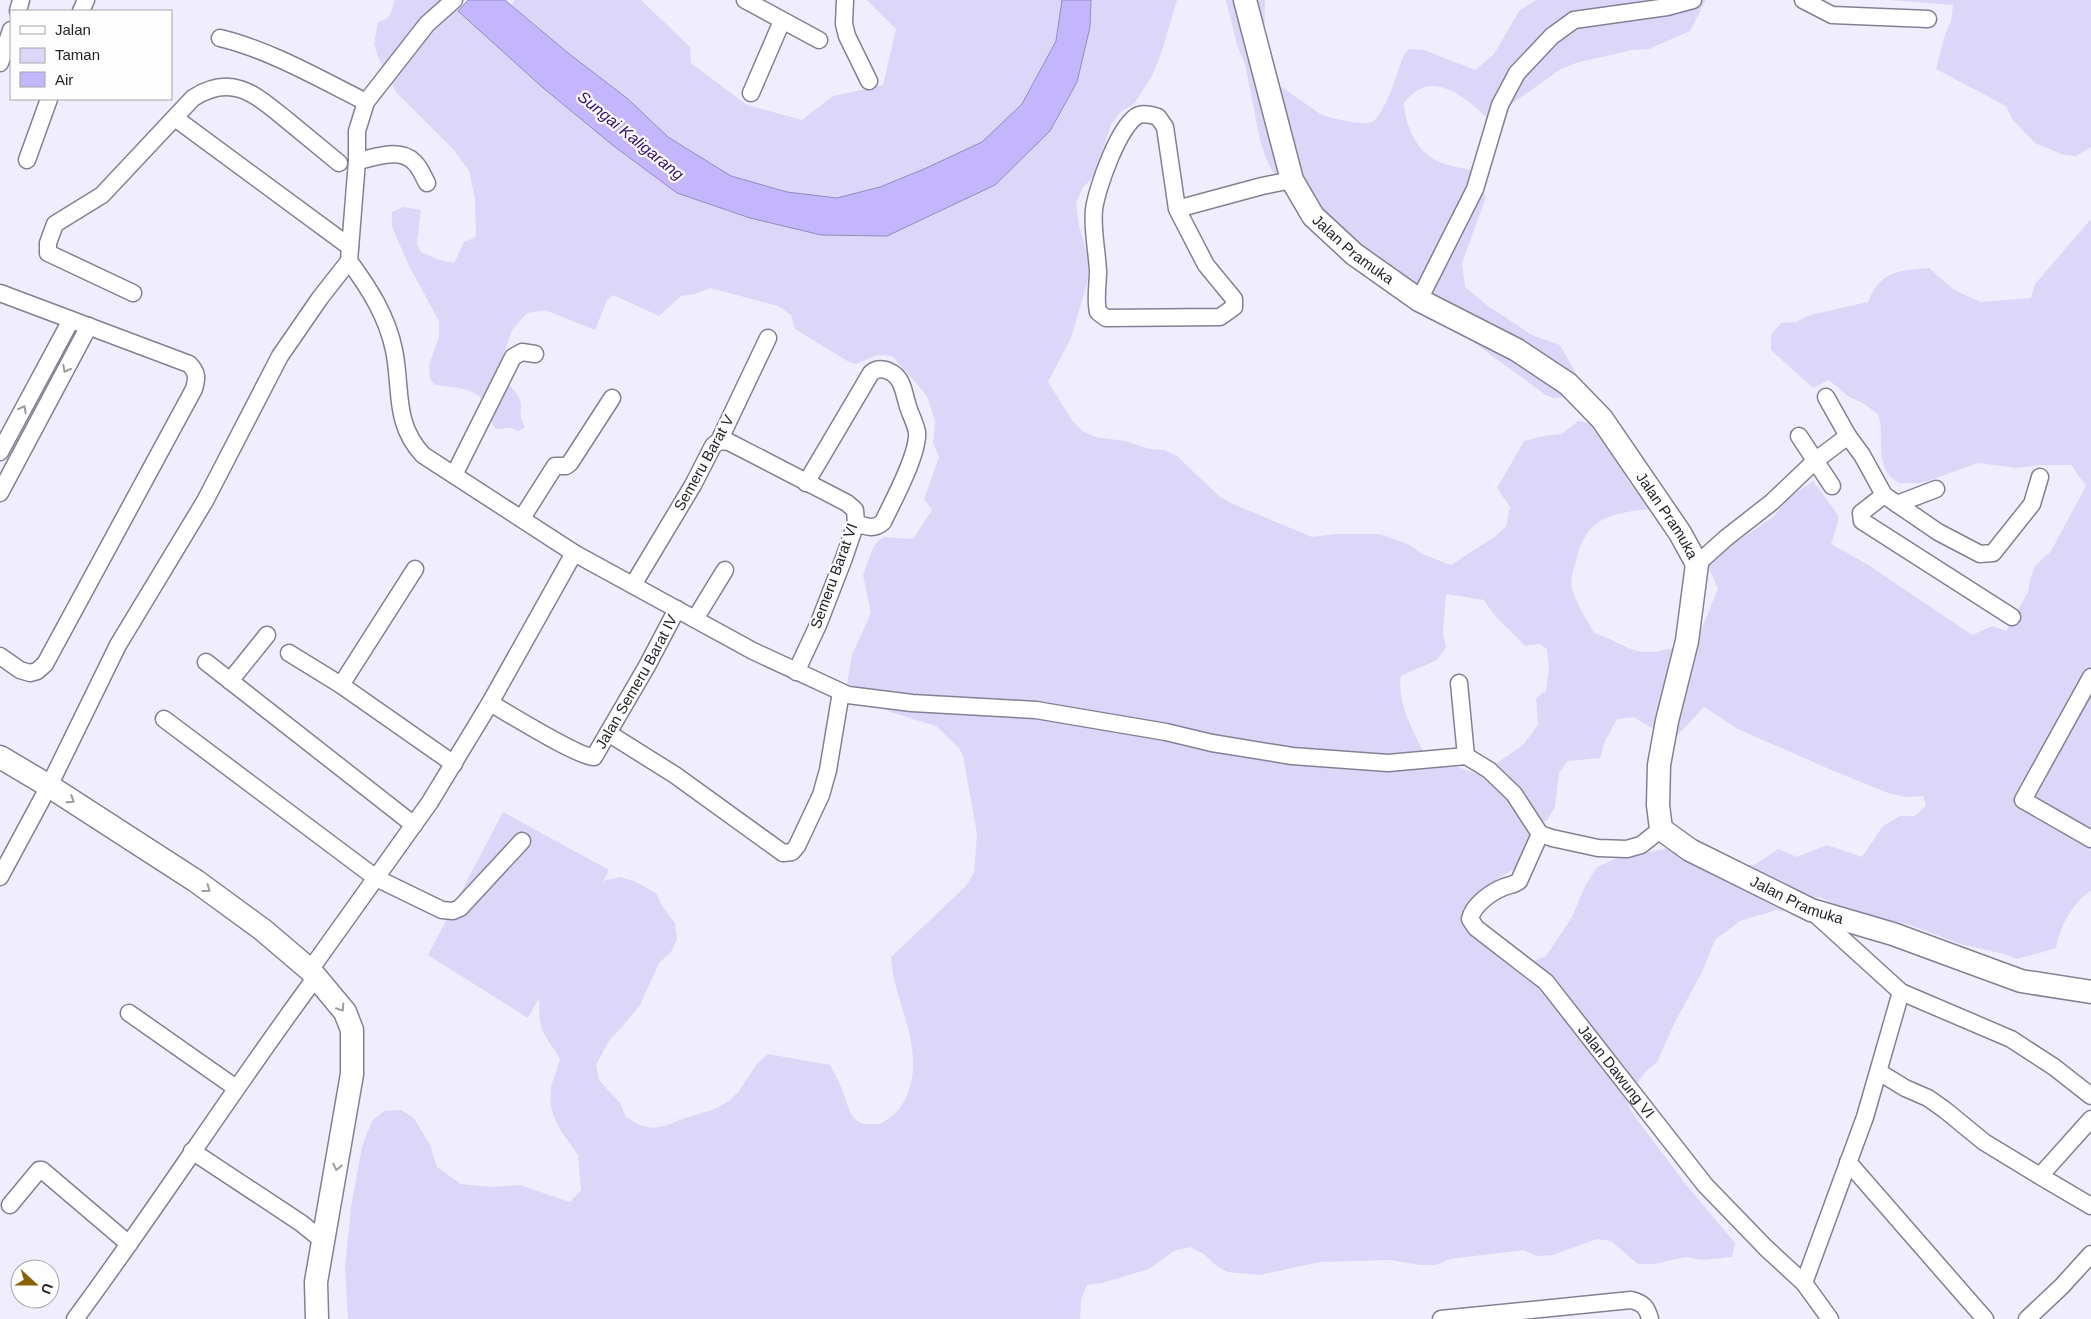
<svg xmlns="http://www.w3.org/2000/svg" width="2091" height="1319" viewBox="0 0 2091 1319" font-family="Arial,sans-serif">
<rect width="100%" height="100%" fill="#f0edfe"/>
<g fill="#dcd7f9" fill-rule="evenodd">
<path d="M394,0H451L458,11L542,87L615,147L677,193L750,218L995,185L1090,27L1091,0H1177L1161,54L1152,76L1134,104L1121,112L1111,125L1094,177L1083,187L1076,202L1079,226L1088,257V280L1071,338L1048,382L1072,420L1082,431L1095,437L1125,441L1150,449L1164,450L1177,456L1220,497L1233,504L1312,537L1336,534H1379L1410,545L1422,554L1451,565L1497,535L1506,526L1510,507L1497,488L1524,441L1543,436L1562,434L1578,421L1594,424L1631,485L1651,509C1612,513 1585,517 1576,561C1574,568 1570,580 1572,588C1576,603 1586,619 1594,633C1609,637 1624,648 1638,651C1655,655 1681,646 1697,640L1718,589L1706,561L1719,554L1773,517L1790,497L1813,481L1838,515V523L1831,544L1867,564L1972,635L1992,626L2006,631L2028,592L2030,580L2035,566L2051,551L2086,486L2071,465H2039L2017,468L1978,463L1922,483H1899C1872,468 1886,437 1878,414L1863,403L1849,397L1829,380L1813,388L1771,350V335L1781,323L1796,322L1810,315L1868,302C1881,270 1898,271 1929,268L1953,289L1980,302L2031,298L2035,284L2091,219V890C2072,904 2060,925 2056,948L2017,959L2004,954L1960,944L1913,926L1862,913L1847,911L1820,897L1812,898L1784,911L1777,910L1740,921L1715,940L1702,972L1675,1022L1657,1062L1646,1071L1626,1099L1633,1114L1687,1186L1735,1243L1732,1257L1701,1260L1686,1257L1654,1264H1638L1611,1241L1597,1239L1553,1255L1537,1256L1524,1250L1450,1259L1436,1265H1420L1390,1260L1320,1262L1260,1275L1227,1272L1214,1264L1204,1254L1190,1247L1174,1251L1149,1269L1102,1283L1087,1285L1081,1300L1080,1319H348L345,1267L351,1207L362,1147L367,1133L373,1120L384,1111L401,1110L414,1118L430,1145L437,1167L461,1184L491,1187L520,1185L570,1202L581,1190L578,1155L561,1131L554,1117L550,1102L551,1087L560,1059C555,1050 549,1043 544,1034C538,1024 540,1010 539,998L528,1018L428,955L503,812L609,870L602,884L606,880L620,877L634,881L656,893L663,907L675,923L677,939L671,952L659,963L640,1005L621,1028L610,1039L596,1065L599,1080L620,1103L626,1117L639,1125L653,1128L668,1125L682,1119L715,1109L729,1101L739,1091L756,1065L768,1054L830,1065C834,1073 839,1081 842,1089C849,1105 848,1126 873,1124C877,1124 880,1124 884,1122C900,1112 906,1101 911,1083C921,1038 893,1000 891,957L966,886L974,872L977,834L963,756L959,748L936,726L890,712L870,695L847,684L852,655L871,613L863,575L873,548L877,542L884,537L913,539L932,510L924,499L939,457L933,443L935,421L928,399L924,392L892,356L877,355L856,364L849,362L795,329L791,315L778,306L710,288L696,294L681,296L659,316L613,295L607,300L595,330L545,310L527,313L512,330L497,374C505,382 520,392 521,405C521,416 519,416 525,427L518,431L511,428L496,429C489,421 490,413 485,404C478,387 450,387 435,385L430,379L429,365L439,337V321L409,266L392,227V212L403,207L421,210L417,244L421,252L439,260L454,263L464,242L476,237L475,199L469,171L453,149L396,92L378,57L374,44L378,22C390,19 393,12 394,0ZM1446,594L1484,600C1494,618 1512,631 1525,646L1540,644L1547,649L1549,668L1546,691L1536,698L1538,725L1523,745L1480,775L1458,767L1430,765C1418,737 1396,708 1401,676L1437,660L1446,647L1443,632ZM1704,707L1738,729L1829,769L1888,793L1906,797L1923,796L1926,806L1915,816H1900L1883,826L1862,857L1827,845L1797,857L1778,849L1754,865H1739L1685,840L1664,849L1615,859L1597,867L1585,886L1572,917L1546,956L1514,969L1503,959L1477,923L1484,892L1494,881L1514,869L1526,849L1531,834L1548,819L1555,807L1559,773L1568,761L1600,758L1605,741L1617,719L1634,717L1648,726L1676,737Z"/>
<path d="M514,0H641L690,47L691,63L747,105L802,120L833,96L883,85L896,29L867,0H1062L1056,41L1022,104L982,142L924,169L880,187L837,198L787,192L731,176L668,137L628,99L568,53L512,5Z"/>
<path d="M1226,0H1265L1264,40L1272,53L1271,75L1274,82L1322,115C1330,118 1364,126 1372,122C1386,113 1398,70 1404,54L1409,49L1424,50L1475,70L1494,54L1519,11L1536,0H1706L1690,31L1649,49L1632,50L1576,63L1561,69L1489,120C1472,103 1440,73 1415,92C1411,95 1407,99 1404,103C1405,122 1413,144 1429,156C1440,165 1457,167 1471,170L1486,197L1462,263L1465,287L1488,306L1532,335L1560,345L1579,379L1565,397L1553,398L1546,395L1319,230L1283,191L1267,161L1260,140L1245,64L1237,45Z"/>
<path d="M1889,0H2091V147L2076,156L2061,154L2035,143L2013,120L2006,106L1936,69L1945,34L1951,21L1953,5Z"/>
</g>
<path fill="#c3b6fc" stroke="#938abd" d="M468,0H505L568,53L628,99L668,137L731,176L787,192L837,198L880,187L924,169L982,142L1022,104L1056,41L1062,0H1091L1090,27L1077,82L1050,131L995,185L887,236L821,235L750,218L677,193L615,147L542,87L458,11Z"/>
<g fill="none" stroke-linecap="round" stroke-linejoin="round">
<defs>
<g id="minor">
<path d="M745,0L819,40"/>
<path d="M845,0L844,24L847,36L869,81"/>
<path d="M1803,0L1832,15L1928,19"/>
<path d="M18,11L21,0"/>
<path d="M81,11L86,0"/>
<path d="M220,38C270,50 320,79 366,102"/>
<path d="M0,63L11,30"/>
<path d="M751,93L782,21"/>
<path d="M175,118L350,247"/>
<path d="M27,160L49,99"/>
<path d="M357,161C374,158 400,147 414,162C420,167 423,176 427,183"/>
<path d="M1177,209L1165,127L1158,117C1152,115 1145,113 1139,115C1120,122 1096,190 1094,210C1092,229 1097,251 1098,271C1098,285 1095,299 1098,312L1106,318L1220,317L1234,307V299L1206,265L1177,209L1262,186L1292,180"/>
<path d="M349,261C369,288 387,316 394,350C402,389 393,423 423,455L574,553L753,651L848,695L912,703L1036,710L1166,732L1212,743L1292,756L1388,763L1466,756L1489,770L1514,794L1540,834L1552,838L1598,848L1627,849L1641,845L1661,829"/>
<path d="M0,293L189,364C198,373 197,378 194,389L45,664L37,671L30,673L20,670L0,656"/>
<path d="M133,293L48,253V243L55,224L102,195L193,98C233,72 257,96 288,121C305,135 322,149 339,163"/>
<path d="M1419,300L1475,189L1500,105L1517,73L1552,36L1574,20L1667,7L1693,0"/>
<path d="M1826,397L1848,436"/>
<path d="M1799,436L1832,486"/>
<path d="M719,441L729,442L847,503L855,510L856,523L844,558L818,625L796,672"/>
<path d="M0,452L71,320"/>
<path d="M454,475L513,357L522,352L535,354"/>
<path d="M806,483L871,373C878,367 887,369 895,375C903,382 904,393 907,403C909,412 915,422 917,432C919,453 893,501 883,522C874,530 867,527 856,523"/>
<path d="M0,493L89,326"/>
<path d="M1884,495L1861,513L1862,521L2012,617"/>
<path d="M1897,504L1936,489"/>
<path d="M522,518L555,466H566L570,463L612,398"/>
<path d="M1697,564L1726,538L1772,502L1816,460L1848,436L1862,455L1884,495L1938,532L1980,554L1993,553L2032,504L2040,477"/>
<path d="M415,569L341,685L454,764"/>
<path d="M633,585L693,485L713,446L719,441L768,338"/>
<path d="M695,619L725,570"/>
<path d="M289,653L341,685"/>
<path d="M206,662L414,825"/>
<path d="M2091,677L2023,800L2091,839"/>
<path d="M230,681L267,635"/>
<path d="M1459,683L1466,756"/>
<path id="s1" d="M490,703C508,713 578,757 594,757L647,666L677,609"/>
<path d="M164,719L376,878L442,910L453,911L460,908L522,841"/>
<path d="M608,733L675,775L783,853L792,852L797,846L821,795L828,770L841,692"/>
<path id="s2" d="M1540,834L1519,881C1514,885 1509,885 1504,887C1491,892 1473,905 1470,919L1476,928L1546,982L1705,1185L1766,1248L1804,1283L1830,1319"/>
<path d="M0,877L49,786L118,645L205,501L280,356L320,298L349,261L357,161V131L366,102L427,24L454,0"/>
<path d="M1814,913L1901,992L2011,1039L2054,1067L2091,1096"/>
<path d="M310,970L430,802L490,703L574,553"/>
<path d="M129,1013L236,1088"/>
<path d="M1879,1072L1905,1088L1928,1098L1945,1110L1984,1142L2040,1176L2091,1119"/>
<path d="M192,1151L301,1223L322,1240"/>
<path d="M1848,1162L1985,1319"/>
<path d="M2040,1176L2091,1206"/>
<path d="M10,1205L39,1170H42L129,1244"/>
<path d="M1804,1283L1865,1117L1901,992"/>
<path d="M75,1319C158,1207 233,1089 316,977"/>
<path d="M1441,1319L1631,1300C1643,1303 1647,1307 1650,1319"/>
<path d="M2027,1319L2062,1286L2091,1254"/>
</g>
<g id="secondary">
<path id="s3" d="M1245,0L1292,180L1313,216L1354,254L1419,300L1517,350L1568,384L1602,419L1680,533L1697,564L1687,641L1667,721L1659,765L1658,805L1661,829L1690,850L1811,910L1893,934L2021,981L2091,992"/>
<path d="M0,757L49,786L196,881L263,930L310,970L345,1012L352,1030V1074L316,1282L317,1319"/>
</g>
</defs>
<use href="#minor" stroke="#838093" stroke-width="19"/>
<use href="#secondary" stroke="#838093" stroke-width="25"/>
<use href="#minor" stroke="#fff" stroke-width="16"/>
<use href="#secondary" stroke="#fff" stroke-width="22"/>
</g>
<defs><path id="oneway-chevron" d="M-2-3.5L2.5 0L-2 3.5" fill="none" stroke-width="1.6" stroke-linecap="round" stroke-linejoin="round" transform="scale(1.25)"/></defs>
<g stroke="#9c9c9f">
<use href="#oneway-chevron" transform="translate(66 369) rotate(118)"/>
<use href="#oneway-chevron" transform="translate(23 409) rotate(-62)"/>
<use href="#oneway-chevron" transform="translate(71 800) rotate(33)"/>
<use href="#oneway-chevron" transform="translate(207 889) rotate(36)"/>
<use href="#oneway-chevron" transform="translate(341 1008) rotate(57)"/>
<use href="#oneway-chevron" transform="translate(337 1167) rotate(102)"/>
</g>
<g text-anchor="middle" stroke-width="4.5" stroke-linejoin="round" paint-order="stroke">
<g font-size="15" fill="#24232a" stroke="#fdfdfd">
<text dy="5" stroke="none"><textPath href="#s3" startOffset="280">Jalan Pramuka</textPath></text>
<text transform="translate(704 463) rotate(-61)" y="5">Semeru Barat V</text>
<text dy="5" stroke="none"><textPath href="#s3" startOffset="700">Jalan Pramuka</textPath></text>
<text transform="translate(834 576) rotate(-70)" y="5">Semeru Barat VI</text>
<text dy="5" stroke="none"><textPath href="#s1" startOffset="204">Jalan Semeru Barat IV</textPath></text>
<text dy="5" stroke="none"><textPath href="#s3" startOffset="1180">Jalan Pramuka</textPath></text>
<text dy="5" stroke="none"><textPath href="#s2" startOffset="329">Jalan Dawung VI</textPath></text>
</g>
<g font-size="16" font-style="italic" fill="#350d71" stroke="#fdfdfd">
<text transform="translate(631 135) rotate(39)" y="6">Sungai Kaligarang</text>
</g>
</g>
<rect x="10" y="10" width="162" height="90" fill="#fdfdfd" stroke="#a6a6a9"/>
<rect x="20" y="26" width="25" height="8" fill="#ffffff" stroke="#a6a6a9"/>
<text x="55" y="35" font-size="15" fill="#24232a">Jalan</text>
<rect x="20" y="48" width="25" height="15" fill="#dcd7f9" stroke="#a6a6a9"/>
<text x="55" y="60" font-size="15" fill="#24232a">Taman</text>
<rect x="20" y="72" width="25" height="15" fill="#c3b6fc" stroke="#a6a6a9"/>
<text x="55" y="85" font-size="15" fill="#24232a">Air</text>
<g transform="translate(35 1284) rotate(111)"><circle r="24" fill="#fdfdfd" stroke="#a6a6a9"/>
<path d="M0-4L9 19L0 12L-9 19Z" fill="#886200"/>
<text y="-8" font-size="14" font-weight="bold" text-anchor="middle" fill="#24232a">U</text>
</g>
</svg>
